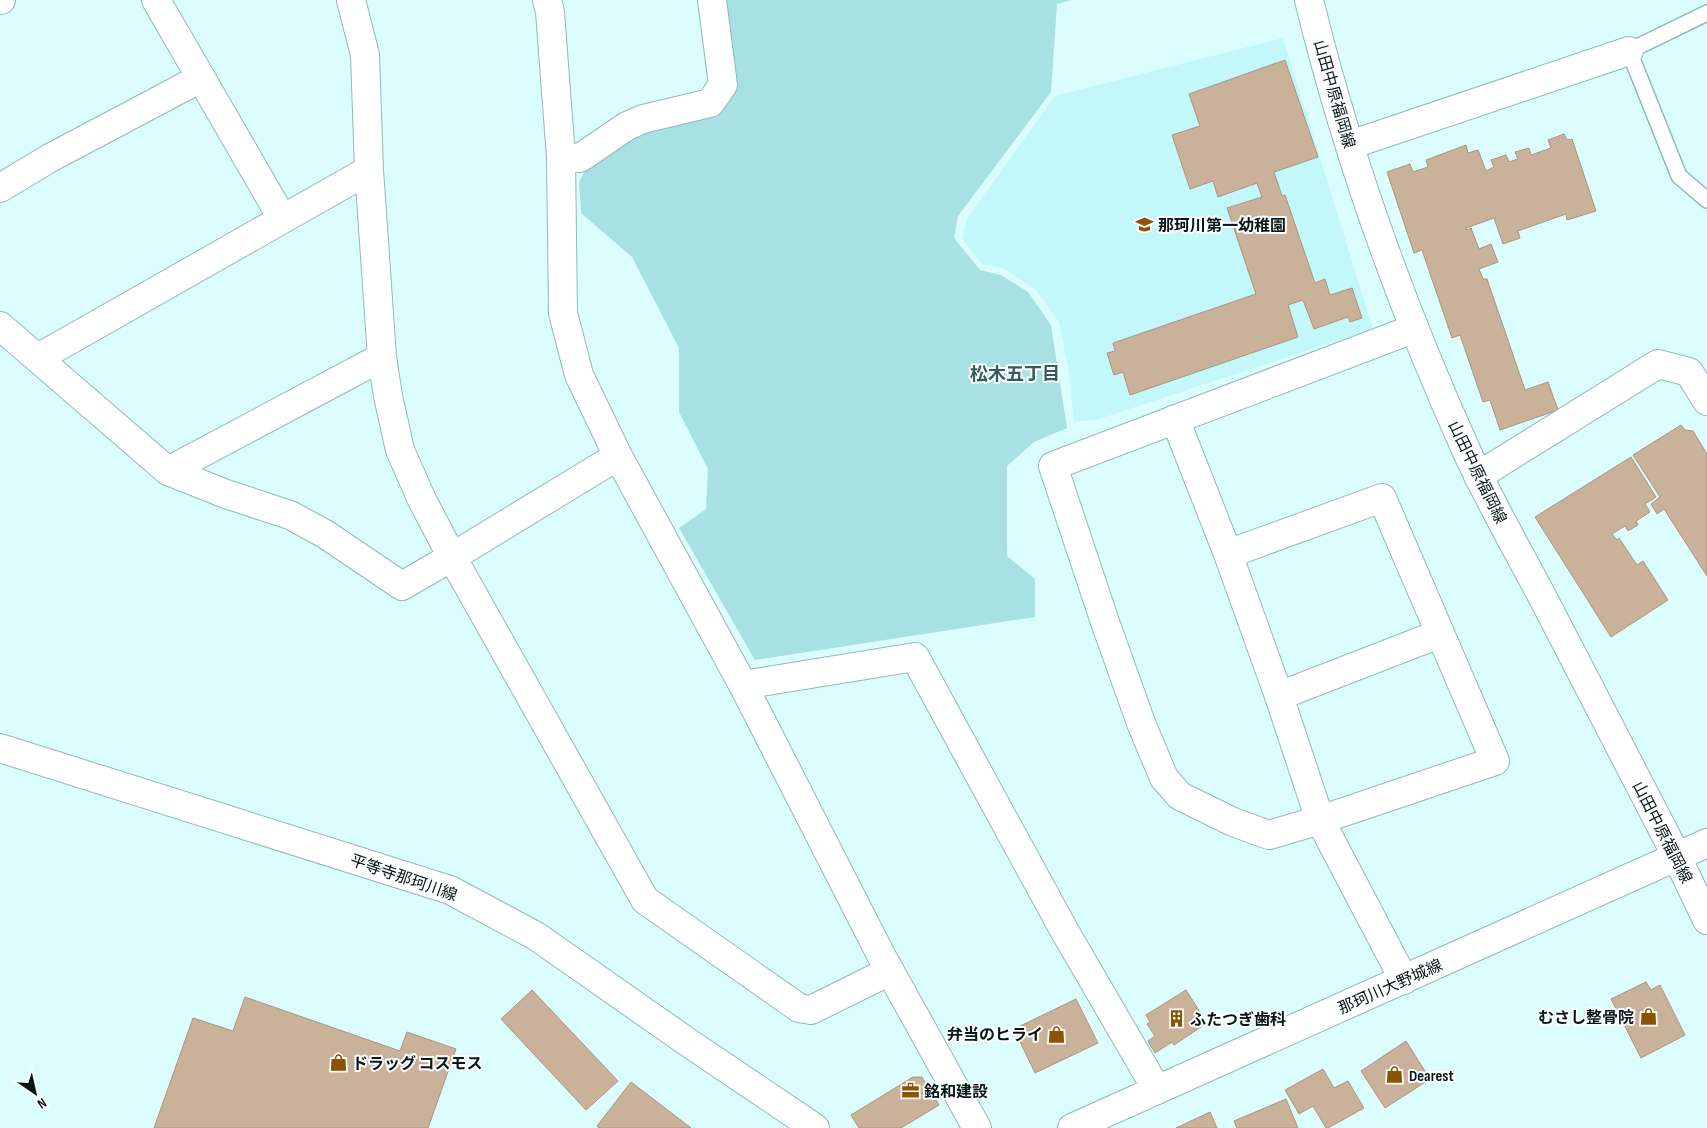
<svg xmlns="http://www.w3.org/2000/svg" width="1707" height="1128" viewBox="0 0 1707 1128" font-family="'Sofia Sans Condensed','Noto Sans JP',sans-serif">
<rect width="100%" height="100%" fill="#dbfdfe"/>
<path fill="#c3f8fb" d="M1283,38L1373,329L1099,419L1074,422L1069,373L1059,322L1036,290L1003,268L982,264L962,239L968,217L1055,96Z"/>
<path fill="#a8e1e4" d="M726,0H1072L1057,4L1051,92L958,216L954,238L980,270L1001,275L1028,292L1051,325L1067,428L1034,442L1007,466V556L1035,579V617L755,660L679,528L706,509L708,469L679,412V348L632,257L581,213L579,182L584,172L635,133L720,107L737,84Z"/>
<g fill="#cab199" stroke="#ac947d">
<path d="M1285,60L1318,157L1274,172L1282,196L1285,195L1315,283L1325,279L1330,295L1352,288L1362,318L1350,322L1348,317L1314,329L1303,300L1288,305L1298,337L1130,395L1123,372L1114,375L1107,353L1115,351L1113,343L1256,294L1227,208L1262,197L1257,183L1218,197L1213,181L1190,189L1172,135L1200,126L1189,94Z"/>
<path d="M1564,134L1567,140L1572,139L1596,211L1567,220L1566,214L1518,231L1520,238L1503,244L1494,218L1466,228L1467,230L1471,228L1479,249L1491,244L1498,262L1479,269L1483,279H1487L1525,390L1548,382L1558,410L1500,430L1490,400L1483,402L1460,335L1452,338L1422,250L1414,253L1387,172L1410,164L1413,172L1428,167L1426,160L1466,145L1468,153L1478,150L1486,171L1494,167L1491,160L1506,155L1509,162L1518,159L1515,152L1529,148L1531,155L1551,148L1548,140Z"/>
<path d="M1681,425L1685,430L1693,431L1707,454V576L1664,509L1657,514L1651,504L1660,497L1633,455Z"/>
<path d="M1631,457L1656,497L1645,504L1650,512L1636,521L1638,525L1628,531L1625,526L1612,534L1617,540L1619,538L1637,565L1643,561L1668,600L1611,637L1535,517Z"/>
<path d="M1646,982L1651,990L1660,985L1685,1035L1641,1058L1611,999Z"/>
<path d="M532,990L618,1081L586,1110L501,1019Z"/>
<path d="M1186,990L1207,1023L1174,1045L1172,1042L1155,1053L1148,1041L1155,1036L1147,1024L1150,1022L1146,1015Z"/>
<path d="M245,997L400,1051L407,1032L456,1049L428,1128H154L193,1018L233,1031Z"/>
<path d="M1076,999L1098,1043L1035,1073L1014,1029Z"/>
<path d="M1406,1041L1430,1079L1385,1108L1361,1071Z"/>
<path d="M1323,1069L1334,1088L1348,1081L1364,1108L1328,1128H1326L1313,1106L1299,1114L1285,1090Z"/>
<path d="M913,1077H922L939,1105L901,1128H859L851,1115Z"/>
<path d="M631,1082L691,1128H599L597,1126Z"/>
<path d="M1286,1099L1298,1128H1237L1234,1121Z"/>
<path d="M1210,1112L1217,1128H1176Z"/>
</g>
<g fill="none" stroke-linecap="round" stroke-linejoin="round">
<defs>
<path id="lane" d="M1707,13L1629,51L1679,176L1707,200"/>
<g id="street">
<path d="M0,0H1"/>
<path d="M156,0L282,218"/>
<path d="M351,0L365,55L369,170L382,357L388,396L400,450L422,500L452,557L402,586L325,534L290,515L226,494L168,471L382,357"/>
<path d="M1350,145L1629,51"/>
<path d="M561,157L580,158L627,126L643,119L710,103L723,85L712,0"/>
<path d="M0,188L50,158L201,78"/>
<path d="M0,326L168,471"/>
<path d="M38,358L369,170"/>
<path d="M1175,419L1228,554L1279,696L1320,820L1495,761L1382,498L1228,554"/>
<path d="M618,456L452,557L645,900L799,1008L811,1010L890,971"/>
<path d="M1478,476L1658,364L1689,372L1707,401"/>
<path d="M743,685L915,657L1064,930L1157,1090"/>
<path d="M1279,696L1439,634"/>
<path d="M1404,980L1320,820L1269,835L1233,822L1180,796L1164,778L1141,723L1105,622L1053,466L1413,329"/>
</g>
<g id="secondary">
<path d="M547,0L550,12L561,157L563,313L579,375L618,456L743,685L881,955L977,1128"/>
<path d="M1309,0C1347,156 1401,306 1467,452C1490,502 1517,549 1543,598C1588,684 1632,771 1677,857L1707,920"/>
<path d="M0,748L450,890L536,936L686,1041L815,1128"/>
<path d="M1072,1128L1707,843"/>
</g>
</defs>
<use href="#lane" stroke="#90b9bb" stroke-width="18"/>
<use href="#street" stroke="#90b9bb" stroke-width="30"/>
<use href="#secondary" stroke="#90b9bb" stroke-width="30"/>
<use href="#lane" stroke="#fff" stroke-width="15"/>
<use href="#street" stroke="#fff" stroke-width="28"/>
<use href="#secondary" stroke="#fff" stroke-width="28"/>
</g>
<defs>
<symbol id="school-bare" viewBox="-9 -9 18 18"><path d="M0-5L7-2L0 1L-7-2ZM-4 1L0 2.5L4 1V4Q0 6-4 4Z" fill="#8a5306" stroke="#fff" stroke-width="2.5" paint-order="stroke"/></symbol>
<symbol id="shop-bare" viewBox="-9 -9 18 18"><path d="M-5-2.5h2.3a2.7 3.5 0 0 1 5.4 0H5L5.5 6h-11ZM-1.5-2.5h3a1.5 2.3 0 0 0-3 0Z" fill="#8a5306" stroke="#fff" stroke-width="2.5" paint-order="stroke"/></symbol>
<symbol id="building-bare" viewBox="-9 -9 18 18"><path d="M-4-6H4V6H1V3H-1V6H-4ZM-2.5-4.3h1.7v1.8h-1.7ZM.8-4.3h1.7v1.8H.8ZM-2.5-1h1.7V.8h-1.7ZM.8-1h1.7V.8H.8Z" fill="#8a5306" stroke="#fff" stroke-width="2.5" paint-order="stroke"/></symbol>
<symbol id="office-bare" viewBox="-9 -9 18 18"><path d="M-6-3h4V-5.5h4V-3h4V5H-6ZM-1-4.5V-3h2v-1.5ZM-6 0V1H6V0Z" fill="#8a5306" stroke="#fff" stroke-width="2.5" paint-order="stroke"/></symbol>
</defs>
<g fill-rule="evenodd">
<use href="#school-bare" x="1132" y="212" width="25" height="25"/>
<use href="#shop-bare" x="1636" y="1004" width="25" height="25"/>
<use href="#building-bare" x="1164" y="1006" width="25" height="25"/>
<use href="#shop-bare" x="1044" y="1022" width="25" height="25"/>
<use href="#shop-bare" x="326" y="1050" width="25" height="25"/>
<use href="#shop-bare" x="1382" y="1062" width="25" height="25"/>
<use href="#office-bare" x="898" y="1078" width="25" height="25"/>
</g>
<g text-anchor="middle" stroke-width="4" stroke-linejoin="round" paint-order="stroke">
<g font-size="16" fill="#071718" stroke="#fff">
<text transform="translate(1335 94) rotate(74)" y="6">山田中原福岡線</text>
<text transform="translate(1478 472) rotate(64)" y="6">山田中原福岡線</text>
<text transform="translate(1663 832) rotate(63)" y="6">山田中原福岡線</text>
<text transform="translate(404 877) rotate(19)" y="6">平等寺那珂川線</text>
<text transform="translate(1390 986) rotate(-24)" y="6">那珂川大野城線</text>
</g>
<g font-size="16" font-weight="bold" fill="#071718" stroke="#fff" text-anchor="start">
<text x="1158" y="231">那珂川第一幼稚園</text>
<text x="1634" y="1023" text-anchor="end">むさし整骨院</text>
<text x="1190" y="1025">ふたつぎ歯科</text>
<text x="1043" y="1040" text-anchor="end">弁当のヒライ</text>
<text x="352" y="1069">ドラッグ コスモス</text>
<text x="1409" y="1081">Dearest</text>
<text x="924" y="1097">銘和建設</text>
</g>
<g font-size="18" font-weight="bold" fill="#345b5d" stroke="#fff">
<text x="1015" y="380">松木五丁目</text>
</g>
</g>
<g transform="translate(35 1093) rotate(146)" stroke="#ffffff" stroke-width="4" paint-order="stroke">
<path d="M0-4L9 19L0 12L-9 19Z" fill="#071718"/>
<text y="-8" font-size="14" font-weight="bold" text-anchor="middle" fill="#071718">N</text>
</g>
</svg>
